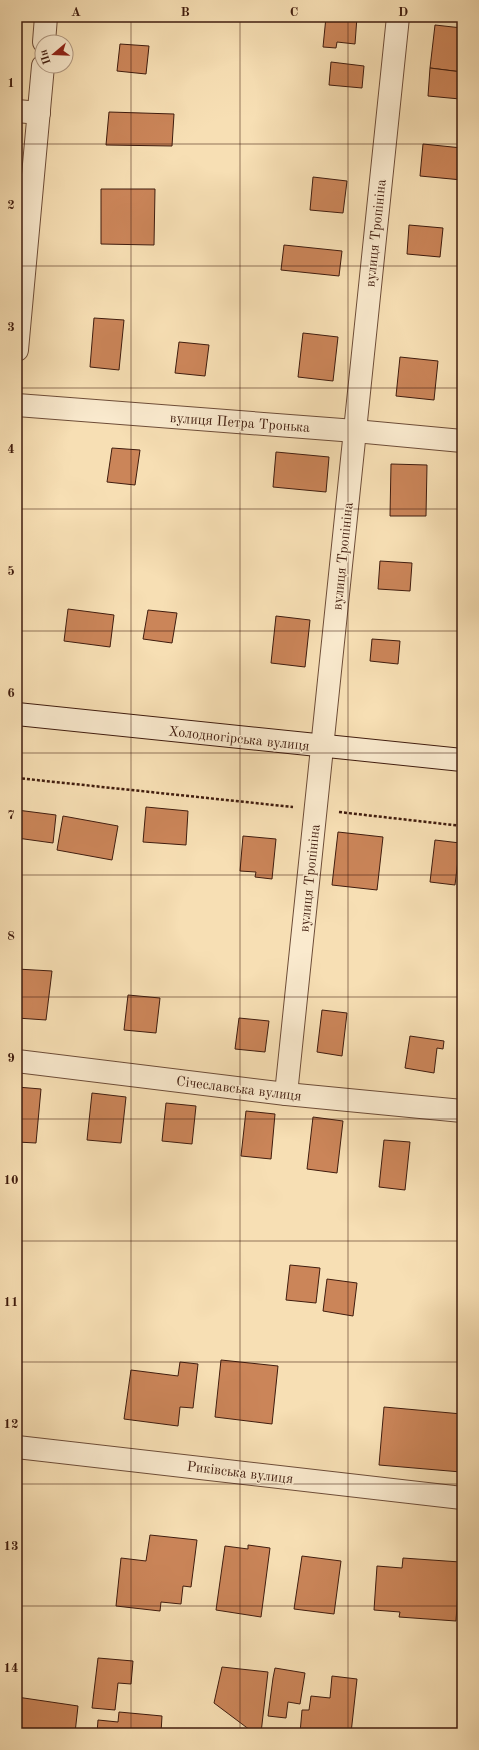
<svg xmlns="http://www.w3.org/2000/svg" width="479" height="1750" viewBox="0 0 479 1750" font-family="'Old Standard TT',serif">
<rect width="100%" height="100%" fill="#f7dfb4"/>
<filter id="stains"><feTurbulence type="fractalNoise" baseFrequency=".005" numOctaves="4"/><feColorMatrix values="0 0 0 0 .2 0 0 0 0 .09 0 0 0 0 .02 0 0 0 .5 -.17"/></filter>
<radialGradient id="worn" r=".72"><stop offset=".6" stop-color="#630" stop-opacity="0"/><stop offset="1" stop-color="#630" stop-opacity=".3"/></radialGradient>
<g fill="#cb8559" stroke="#401c0e">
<path d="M326,17H357L355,44L337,42L336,48L323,47Z"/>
<path d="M435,25L462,28V72L430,68Z"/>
<path d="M120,44L149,46L146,74L117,71Z"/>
<path d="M331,62L364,66L362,88L329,85Z"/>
<path d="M430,68L462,72L460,99L428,96Z"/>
<path d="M109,112L174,114L172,146L106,145Z"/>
<path d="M423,144L462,148V180L420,176Z"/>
<path d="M313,177L347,181L343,213L310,210Z"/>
<path d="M101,189H155L154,245L101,244Z"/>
<path d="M409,225L443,228L440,257L407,254Z"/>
<path d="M284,245L342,251L339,276L281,270Z"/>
<path d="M94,318L124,320L119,370L90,367Z"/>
<path d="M303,333L338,337L333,381L298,377Z"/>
<path d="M179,342L209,345L205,376L175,373Z"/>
<path d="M400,357L438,361L434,400L396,396Z"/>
<path d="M112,448L140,450L135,485L107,482Z"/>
<path d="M276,452L329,457L326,492L273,487Z"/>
<path d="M391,464L427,465L426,516H390Z"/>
<path d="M380,561L412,563L410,591L378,589Z"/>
<path d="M68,609L114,615L110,647L64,641Z"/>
<path d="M148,610L177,613L172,643L143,639Z"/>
<path d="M276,616L310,620L305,667L271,663Z"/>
<path d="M372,639L400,641L398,664L370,661Z"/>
<path d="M146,807L188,811L186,845L143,842Z"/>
<path d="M17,810L56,815L53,843L17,838Z"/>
<path d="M63,816L118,826L112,860L57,850Z"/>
<path d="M338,832L383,837L377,890L332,885Z"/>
<path d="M243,836L276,839L272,879L255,877L256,872L240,871Z"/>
<path d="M435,840L460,843L455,885L430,882Z"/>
<path d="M17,969L52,971L46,1020L17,1018Z"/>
<path d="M128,995L160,998L156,1033L124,1030Z"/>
<path d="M322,1010L347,1013L342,1056L317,1052Z"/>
<path d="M239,1018L269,1021L265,1052L235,1049Z"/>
<path d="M410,1036L444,1041L443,1049L437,1048L434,1073L405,1068Z"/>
<path d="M17,1087L41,1089L36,1143L17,1142Z"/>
<path d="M92,1093L126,1097L121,1143L87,1140Z"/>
<path d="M166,1103L196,1106L192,1144L162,1141Z"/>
<path d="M246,1111L275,1114L271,1159L241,1156Z"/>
<path d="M313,1117L343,1121L337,1173L307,1169Z"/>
<path d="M384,1140L410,1142L405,1190L379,1187Z"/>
<path d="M290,1265L320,1268L316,1303L286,1300Z"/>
<path d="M327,1279L357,1283L353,1316L323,1311Z"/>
<path d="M221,1360L278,1366L272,1424L215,1417Z"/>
<path d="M180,1362L198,1364L193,1408L180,1407L178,1426L124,1419L131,1370L178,1376Z"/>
<path d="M384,1407L462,1414L461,1472L379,1465Z"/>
<path d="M150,1535L197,1540L191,1587L183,1586L181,1604L161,1602L160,1611L116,1606L121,1558L146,1561Z"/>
<path d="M248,1545L270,1548L261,1617L216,1610L225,1546L248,1549Z"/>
<path d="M302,1556L341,1561L334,1614L294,1609Z"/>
<path d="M403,1558L460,1562L456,1621L399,1617L400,1612L374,1610L377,1566L402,1568Z"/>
<path d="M98,1658L133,1661L131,1684L118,1683L115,1710L92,1708Z"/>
<path d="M222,1667L268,1672L261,1733H254L214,1703Z"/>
<path d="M275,1668L305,1673L300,1704L288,1702L286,1718L268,1716L273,1678Z"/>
<path d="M332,1676L357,1679L351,1733H300L302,1710H309L311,1696L330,1698Z"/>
<path d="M460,1685H462V1701H459Z"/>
<path d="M17,1697L78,1706L75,1733H17Z"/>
<path d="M119,1712L162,1716L161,1733H97L98,1720L118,1722Z"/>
<path d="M203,1729L226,1733H203Z"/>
</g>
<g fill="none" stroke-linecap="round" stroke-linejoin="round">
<defs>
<g id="street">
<path d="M44,42L46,17"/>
<path d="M17,111L39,113"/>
<path d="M17,350L43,66"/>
<path d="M17,405L355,431L462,441"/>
<path d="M17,1061L286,1094L462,1111"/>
<path d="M286,1094L398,17"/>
<path d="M17,1447L462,1498"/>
</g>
<path id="secondary" d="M17,714L462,760"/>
</defs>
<use href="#street" stroke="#6e4d38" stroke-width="24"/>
<use href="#secondary" stroke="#401c0e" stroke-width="24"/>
<g stroke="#401c0e" stroke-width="2.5" stroke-dasharray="3 2" stroke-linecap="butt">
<path d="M17,778L293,807"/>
<path d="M339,812L462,826"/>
</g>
<use href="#street" stroke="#faeace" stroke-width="22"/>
<use href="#secondary" stroke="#faeace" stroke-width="22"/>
</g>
<path fill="none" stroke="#401c0e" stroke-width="1" stroke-opacity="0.55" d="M131,17V1733M240,17V1733M348,17V1733M17,144H462M17,266H462M17,388H462M17,509H462M17,631H462M17,753H462M17,875H462M17,997H462M17,1119H462M17,1241H462M17,1362H462M17,1484H462M17,1606H462"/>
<g text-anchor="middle" stroke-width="3" stroke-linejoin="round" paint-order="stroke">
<g font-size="14" fill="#401c0e" stroke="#faeace">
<text transform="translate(375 233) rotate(-84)" y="5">вулиця Тропініна</text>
<text transform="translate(240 422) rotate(4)" y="5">вулиця Петра Тронька</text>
<text transform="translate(342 556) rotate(-84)" y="5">вулиця Тропініна</text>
<text transform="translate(239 738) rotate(6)" y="5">Холодногірська вулиця</text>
<text transform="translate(309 878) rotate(-84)" y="5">вулиця Тропініна</text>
<text transform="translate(239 1088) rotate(7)" y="5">Січеславська вулиця</text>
<text transform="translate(240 1472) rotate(7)" y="5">Риківська вулиця</text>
</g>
</g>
<rect width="479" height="1750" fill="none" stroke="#f7dfb4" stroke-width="44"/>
<g transform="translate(54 54) rotate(251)"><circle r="19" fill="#faeace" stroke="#b09881"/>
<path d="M0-3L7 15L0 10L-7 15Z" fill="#8f2418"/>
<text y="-6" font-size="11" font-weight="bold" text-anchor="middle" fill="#401c0e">Пн</text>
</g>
<rect x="22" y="22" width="435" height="1706" fill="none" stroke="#401c0e" stroke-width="1.5"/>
<g font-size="13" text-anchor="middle" font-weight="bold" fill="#401c0e">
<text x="76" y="16">A</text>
<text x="185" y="16">B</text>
<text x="294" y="16">C</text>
<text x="403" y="16">D</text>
<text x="11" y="87">1</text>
<text x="11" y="209">2</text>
<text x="11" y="331">3</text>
<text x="11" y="453">4</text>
<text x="11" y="575">5</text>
<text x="11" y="697">6</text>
<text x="11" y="819">7</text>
<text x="11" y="940">8</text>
<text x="11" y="1062">9</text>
<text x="11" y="1184">10</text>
<text x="11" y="1306">11</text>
<text x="11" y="1428">12</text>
<text x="11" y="1550">13</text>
<text x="11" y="1672">14</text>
</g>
<rect width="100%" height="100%" filter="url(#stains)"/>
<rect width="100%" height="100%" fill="url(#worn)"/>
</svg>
